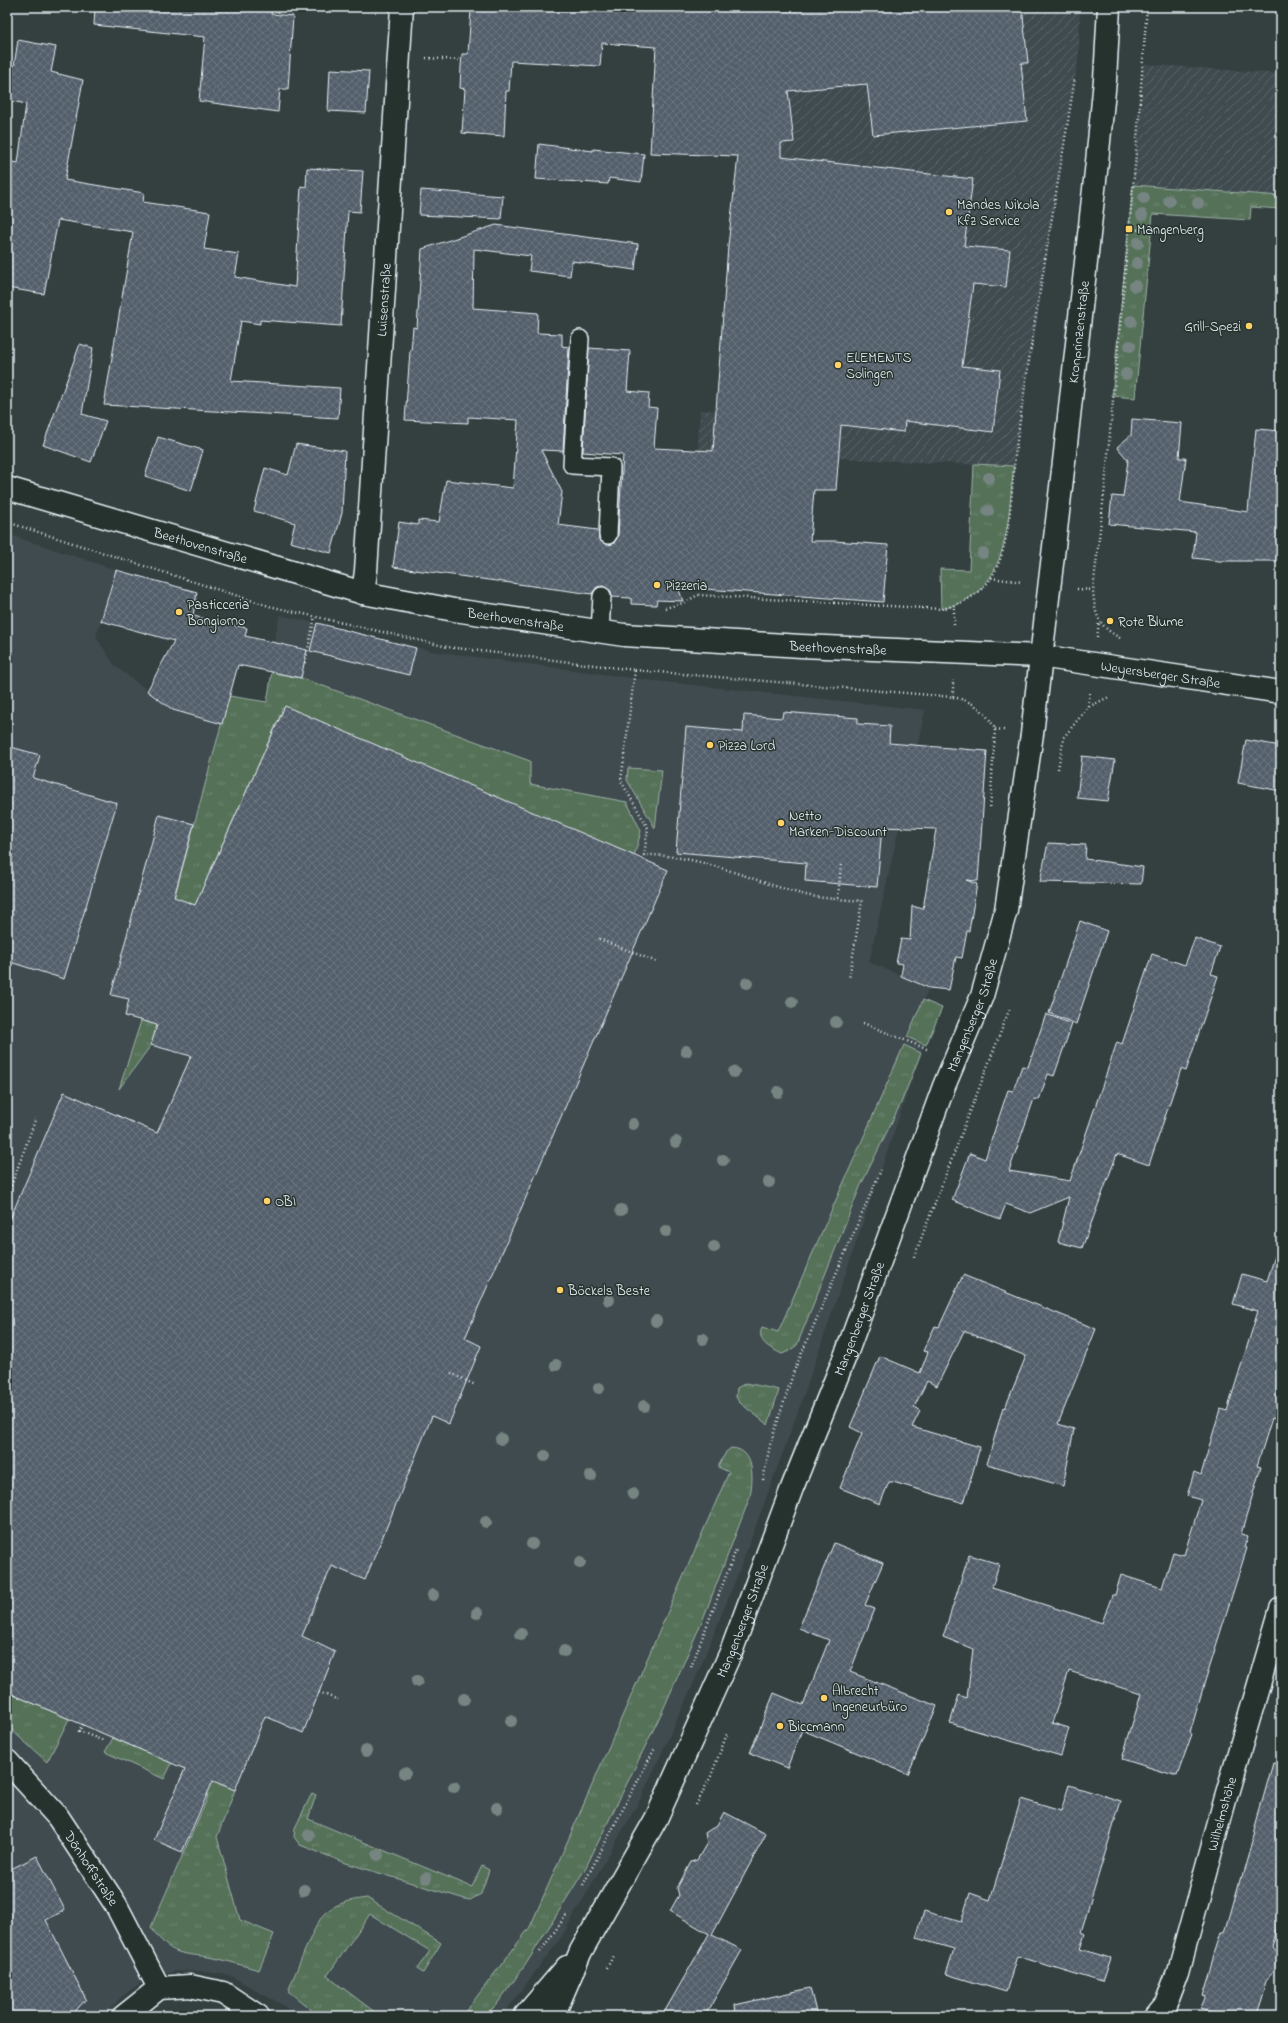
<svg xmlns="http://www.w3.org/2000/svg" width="1288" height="2023" viewBox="0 0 1288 2023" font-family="'Indie Flower',sans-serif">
<defs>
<pattern id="industrial-furrows" width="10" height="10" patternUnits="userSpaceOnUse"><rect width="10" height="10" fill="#404c50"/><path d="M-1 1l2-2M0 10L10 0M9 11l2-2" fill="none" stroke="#5c666a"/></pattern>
<pattern id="grass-tufts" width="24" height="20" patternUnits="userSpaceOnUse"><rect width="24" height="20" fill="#557158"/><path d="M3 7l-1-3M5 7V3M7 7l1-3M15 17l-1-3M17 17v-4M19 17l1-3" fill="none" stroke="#6d8671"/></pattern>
<pattern id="building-cross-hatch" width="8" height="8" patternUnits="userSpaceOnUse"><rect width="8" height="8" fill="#535e6b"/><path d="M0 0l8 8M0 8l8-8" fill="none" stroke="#6c7681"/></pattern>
</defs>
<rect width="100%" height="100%" fill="#344040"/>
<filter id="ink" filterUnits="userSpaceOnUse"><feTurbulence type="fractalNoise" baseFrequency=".025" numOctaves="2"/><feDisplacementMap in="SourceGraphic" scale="8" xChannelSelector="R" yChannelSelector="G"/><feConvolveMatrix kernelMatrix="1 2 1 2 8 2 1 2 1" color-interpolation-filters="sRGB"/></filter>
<g filter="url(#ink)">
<path fill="#404c50" d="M7,534L116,570L96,637L115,666L173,710L221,724L268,702L277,643L274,642L280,615L431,651L646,680L925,710L869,962L929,988L923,1000L943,1008L921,1053L801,1403L739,1571L695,1680L641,1798L562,1936L502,2016H299L281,2004L229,1975L199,1971H174L140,1983L121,1997L104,2016H7Z"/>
<g fill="url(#industrial-furrows)">
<path d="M434,7H1080L1079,53L1014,466L894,461L698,450L700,410L716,411L738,157L650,153L656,47L602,43L600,66L530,62L504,10Z"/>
<path d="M1142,64L1281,74V196L1133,185Z"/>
</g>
<g fill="url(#grass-tufts)" stroke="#9eb1a8">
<path d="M1133,185L1281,196V209L1251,207L1250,220L1153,214L1135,398L1112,396Z"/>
<path d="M974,464L1014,466C1007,522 1011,595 941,609L940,569L969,570Z"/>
<path d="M272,672L301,678L530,761V784L627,802L641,831L634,857L331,726L282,708L281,714L197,901L151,1045L119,1089L141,1021L229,696L267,702Z"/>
<path d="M628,768L662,770L655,828L627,780Z"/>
<path d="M923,1000L942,1008L926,1045L907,1037Z"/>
<path d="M904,1045L921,1053L901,1103L860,1187L797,1345L789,1351L782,1354C770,1348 756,1342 762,1327L778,1332Z"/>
<path d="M746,1383L779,1390L768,1425L739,1402L736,1397L737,1388Z"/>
<path d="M731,1448C756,1449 753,1480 750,1497L703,1619L662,1712L585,1869L526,1964L497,2004L485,2016H462L530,1927L729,1472L718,1467L726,1452Z"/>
<path d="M7,1692L69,1719L47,1762L7,1726Z"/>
<path d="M113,1738L172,1763L164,1779L105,1752Z"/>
<path d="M185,1769L235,1790L217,1837L240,1920L274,1934L259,1970C244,1966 229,1961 214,1958C181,1952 172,1958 151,1927L208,1797L178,1784Z"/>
<path d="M312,1793L316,1795L308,1819L472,1887L482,1866L489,1870L481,1894L470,1900L465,1899L346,1863L300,1845L294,1837L295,1828Z"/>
<path d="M367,1898L441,1943L423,1973L417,1969L430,1951L370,1914L327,1976L380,2016H319L288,1991C295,1975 315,1921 326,1912C339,1902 352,1900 367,1898Z"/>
</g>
<g fill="url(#building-cross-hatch)" stroke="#e8f1f8">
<path d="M95,7H272L271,14L293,16L288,89H280L278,112L199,101L205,37L94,25Z"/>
<path d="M503,7H1022L1028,63H1021L1027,121L873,135L867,84L788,91L794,142L781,143V157L973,179L964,246L1010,250L1006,287L973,284L962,366L1000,370L993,432L905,421L904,432L841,425L836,490H814L810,541H835L888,545L883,602L678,587L683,601L657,600L656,605L631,604V598L612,597L611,591L603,586L597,587L592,594L393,567L399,522L418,525V520L439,522L446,480L513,488L518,420L468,417V423L405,420L410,351H411L413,327L417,328L422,249L496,225L638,244L635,270L572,261L570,276L529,271L531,256L474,249L473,308L538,313L537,333L562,334V346L569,347L563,451L541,450L562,492L558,525L598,530L599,540L607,545L613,544L618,536L623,455L583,452L589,348L630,351L627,391L649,393L648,407L657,408L654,448L713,451L728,246L738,156L650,153L656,47L602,43L600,66L511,61L509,91H506L504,136L462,133L465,89L460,88L461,67L462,54H468L471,10H503Z"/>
<path d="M18,40L56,47L51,72L83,80L65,180L144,193L143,202L210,212L204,249L239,254L235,277L295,287L301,186L306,187L307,168L363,171L360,212L348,211L341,326L260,320V324L241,321L231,381L340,388L338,418L104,405L133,232L58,220L44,294L7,288V161L18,163L26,104L7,100V65L14,66Z"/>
<path d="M330,69L369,71L366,113L328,111Z"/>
<path d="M539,144L593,151V149L644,154L641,182L609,178L608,184L536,179Z"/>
<path d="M421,190L503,196L501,219L419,215Z"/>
<path d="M80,344L93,348L82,414L106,421L91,462L43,445Z"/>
<path d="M1132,419L1182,423L1179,458H1186L1180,502L1248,512L1256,429L1281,431V561H1219L1193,558L1196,532L1109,524L1112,496L1123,497L1128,460L1117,447L1131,435Z"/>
<path d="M158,437L203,450L191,491L145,476Z"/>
<path d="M296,444L345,451L342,513L331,553L290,542L295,523L254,511L265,468L288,475Z"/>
<path d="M116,570L197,592L193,616L247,628L245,636L307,650L301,678L238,665L222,724L173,710L147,691L174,641L101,621Z"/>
<path d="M317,623L416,648L409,675L310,651Z"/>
<path d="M285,706L668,870L465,1338L481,1346L449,1424L432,1416L365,1580L332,1566L322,1588L302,1636L335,1652L303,1733L265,1716L235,1790L213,1781L182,1852L154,1840L185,1769L7,1692V1226L64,1092L157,1133L191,1056L151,1045L157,1025L125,1016L129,999L111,995L159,815L194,824L174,897L195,905Z"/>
<path d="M783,712L858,718V724L890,726L889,743L987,751L978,881L966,880L977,884L969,931H967L962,958L956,957L949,990L929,988L901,976L903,964L896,963L901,939L910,940L912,906L923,909L936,829L882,827L877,887L805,881L806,863L676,852L686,727L743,732L744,715L782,718Z"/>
<path d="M1246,740L1281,746V791L1238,783Z"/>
<path d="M7,746L40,755L33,778L117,803L64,979L7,961Z"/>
<path d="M1082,756L1115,760L1108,801L1077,798Z"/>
<path d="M1048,843L1086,845L1085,859L1143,867L1141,884L1040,882Z"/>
<path d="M1080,921L1107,931L1076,1024L1049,1013Z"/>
<path d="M1195,938L1220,947L1211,974L1218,976L1186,1071L1181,1069L1149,1165L1117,1154L1082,1248L1058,1242L1069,1197L1030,1213L1006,1204L1000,1219L952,1200L970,1153L985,1159L1008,1090L1013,1091L1022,1066L1028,1067L1046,1014L1072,1024L1054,1076L1048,1074L1039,1100L1034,1099L1009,1171L1070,1181L1117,1042L1122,1044L1152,954L1185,965Z"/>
<path d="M1275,1256L1281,1257V1421L1272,1418L1257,1466L1261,1467L1241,1534L1248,1536L1245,1547L1247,1548L1205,1681L1190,1733L1192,1734L1177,1776L1122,1759L1141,1694L1069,1671L1052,1723L1069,1728L1061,1756L950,1723L959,1695L967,1698L973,1649L943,1637L969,1555L999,1564L992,1588L1102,1623L1112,1595H1115L1121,1575L1162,1588L1173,1552L1184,1555L1201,1500L1187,1496L1194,1472L1201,1475L1220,1409L1227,1411L1258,1311L1233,1304L1242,1274L1267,1281Z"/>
<path d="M963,1275L1096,1329L1058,1424L1074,1429L1063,1486L987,1464L1003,1407L1005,1408L1026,1356L964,1331L937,1386L927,1381L914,1407L920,1411L912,1427L980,1447L964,1503L893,1482H889L880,1504L840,1488L862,1433L850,1427L880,1356L920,1373L928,1352L923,1351L935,1326L939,1327Z"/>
<path d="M834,1543L883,1563L865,1605L875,1609L850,1672L937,1706L908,1774L802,1730L787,1768L750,1753L774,1693L803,1705L829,1640L799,1628Z"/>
<path d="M1273,1763L1281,1764V1915L1272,1947L1281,1958V1965L1267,1980L1257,2016H1225L1201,2009L1206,1995L1203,1994L1222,1933H1225Z"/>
<path d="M1069,1785L1121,1801L1081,1932L1085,1934L1080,1949L1110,1958L1102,1982L1017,1956L1006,1992L946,1974L954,1949L916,1938L924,1911L961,1922L970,1893L990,1900L1021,1799L1061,1811Z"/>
<path d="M724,1812L766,1834L712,1935L742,1950L705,2016H662L709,1934L670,1911L679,1895L677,1888L691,1862L697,1860L707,1843L705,1833L717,1825Z"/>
<path d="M37,1856L65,1910L46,1920L86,1999L71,2016H7V1871Z"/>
<path d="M810,1988L817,2016H736L735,2005Z"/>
</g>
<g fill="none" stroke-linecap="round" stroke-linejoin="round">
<defs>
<g id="lane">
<path d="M580,339L572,465L611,467L608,535"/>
<path d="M600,632L602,596"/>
</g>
<g id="street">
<path id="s1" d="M363,593L366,571L402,7"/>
<path id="s2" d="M7,1761L58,1817L116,1905L159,1988"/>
<path d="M124,2016L159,1988L190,1986L223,1993L258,2016"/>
<path id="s3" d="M1156,2016L1166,2004L1178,1972L1225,1800L1281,1609"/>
</g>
<g id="secondary">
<path id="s4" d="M7,488L363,593L454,610L624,635L801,646L1040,656L1281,692"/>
<path d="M525,2016L567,1967"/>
<path id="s5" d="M553,2016L581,1951L656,1819L731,1652L792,1488L848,1349L944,1086L982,996L1006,910L1032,734L1065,453L1097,162L1105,80L1109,7"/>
</g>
</defs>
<use href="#lane" stroke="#e8f1f8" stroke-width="20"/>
<use href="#street" stroke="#e8f1f8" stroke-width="25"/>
<use href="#secondary" stroke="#e8f1f8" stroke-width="25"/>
<g stroke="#e8f1f8" stroke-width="2.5" stroke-dasharray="1 3" stroke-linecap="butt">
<path d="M426,58L462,60"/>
<path d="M1129,229L1204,235"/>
<path d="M7,522L269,606L448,647L635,670L621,781L648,828L644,855C697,854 748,879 798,893C818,899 841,899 862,901L849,979"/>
<path d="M991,578L1022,582"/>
<path d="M1077,589L1093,590"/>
<path d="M665,608L683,603L698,595L941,609C960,605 980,595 991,578C1012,547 1011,486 1016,448C1033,325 1055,202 1075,78"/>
<path d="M954,625V606"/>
<path d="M1097,637L1099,622"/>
<path d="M1120,638C1097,625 1095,615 1093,590L1105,486L1135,165L1147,7"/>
<path d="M305,663L315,616"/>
<path d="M635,670L953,697V680"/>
<path d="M953,697C973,701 986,711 995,729L990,810"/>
<path d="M1088,706L1090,692"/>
<path d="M995,729L1004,730"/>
<path d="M1058,769L1064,737L1088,707L1109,697"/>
<path d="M838,898L841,865"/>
<path d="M599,939L657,962"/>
<path d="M863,1023L929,1050"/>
<path d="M7,1197L36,1118"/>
<path d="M914,1257L1010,1008"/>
<path d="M451,1373L475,1385"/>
<path d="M763,1480L770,1445L794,1371L881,1170"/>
<path d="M691,1667L736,1550"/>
<path d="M319,1692L338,1700"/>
<path d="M83,1724L79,1731L104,1741"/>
<path d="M696,1805L711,1776L727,1734"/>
<path d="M583,1885L655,1748"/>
<path d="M540,1952L567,1914"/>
<path d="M607,1968L613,1956"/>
</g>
<use href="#lane" stroke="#26332d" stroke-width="17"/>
<use href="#street" stroke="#26332d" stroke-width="22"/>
<use href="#secondary" stroke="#26332d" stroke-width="22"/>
</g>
<g fill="#778582">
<circle cx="1144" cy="198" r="6"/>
<circle cx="1169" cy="201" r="6"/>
<circle cx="1198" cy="203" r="6"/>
<circle cx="1142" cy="215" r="6"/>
<circle cx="1138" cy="243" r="6"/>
<circle cx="1137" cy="263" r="6"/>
<circle cx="1135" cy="286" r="6"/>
<circle cx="1131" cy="321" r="6"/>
<circle cx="1130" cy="346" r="6"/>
<circle cx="1126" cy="374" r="6"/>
<circle cx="989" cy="478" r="6"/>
<circle cx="988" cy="511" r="6"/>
<circle cx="983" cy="553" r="6"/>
<circle cx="747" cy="983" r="6"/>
<circle cx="792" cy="1002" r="6"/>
<circle cx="836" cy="1022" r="6"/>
<circle cx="686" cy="1051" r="6"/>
<circle cx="734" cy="1072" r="6"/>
<circle cx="778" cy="1092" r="6"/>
<circle cx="633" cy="1124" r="6"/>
<circle cx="676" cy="1142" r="6"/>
<circle cx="723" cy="1160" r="6"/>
<circle cx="769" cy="1182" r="6"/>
<circle cx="621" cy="1210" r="6"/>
<circle cx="666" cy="1231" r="6"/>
<circle cx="714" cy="1247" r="6"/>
<circle cx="609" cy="1300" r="6"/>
<circle cx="656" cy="1321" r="6"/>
<circle cx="703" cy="1339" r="6"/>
<circle cx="556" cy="1365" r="6"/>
<circle cx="599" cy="1388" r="6"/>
<circle cx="644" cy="1406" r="6"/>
<circle cx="501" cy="1439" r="6"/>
<circle cx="545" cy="1456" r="6"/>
<circle cx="591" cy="1476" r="6"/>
<circle cx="633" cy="1494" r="6"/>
<circle cx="486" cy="1522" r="6"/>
<circle cx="532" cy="1544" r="6"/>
<circle cx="580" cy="1563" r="6"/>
<circle cx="433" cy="1595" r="6"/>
<circle cx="477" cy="1613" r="6"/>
<circle cx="521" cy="1634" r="6"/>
<circle cx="564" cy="1651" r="6"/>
<circle cx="417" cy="1681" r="6"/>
<circle cx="464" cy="1699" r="6"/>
<circle cx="511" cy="1721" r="6"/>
<circle cx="366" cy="1751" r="6"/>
<circle cx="405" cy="1773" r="6"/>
<circle cx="454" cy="1787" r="6"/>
<circle cx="497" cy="1808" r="6"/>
<circle cx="309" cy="1835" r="6"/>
<circle cx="378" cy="1855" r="6"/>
<circle cx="426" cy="1878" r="6"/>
<circle cx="304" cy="1890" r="6"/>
</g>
</g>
<g fill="#ffd166" stroke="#26332d" stroke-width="1.5">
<circle cx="949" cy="212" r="4"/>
<rect x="1125" y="225" width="8" height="8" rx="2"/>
<circle cx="1249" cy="326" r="4"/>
<circle cx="838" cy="365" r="4"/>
<circle cx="657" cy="585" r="4"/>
<circle cx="179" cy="612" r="4"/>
<circle cx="1110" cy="621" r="4"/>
<circle cx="710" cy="745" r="4"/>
<circle cx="781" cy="823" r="4"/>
<circle cx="267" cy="1201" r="4"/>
<circle cx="560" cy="1290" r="4"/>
<circle cx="824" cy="1698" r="4"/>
<circle cx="780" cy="1726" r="4"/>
</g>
<g text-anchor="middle" stroke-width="3" stroke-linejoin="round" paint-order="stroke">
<g font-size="14" fill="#e8f1f8" stroke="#26332d" text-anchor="start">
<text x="957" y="209">Mandes Nikola<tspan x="957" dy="16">Kfz Service</tspan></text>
<text x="1137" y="234">Mangenberg</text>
<text x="1241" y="331" text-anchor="end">Grill-Spezi</text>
<text x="846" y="362">ELEMENTS<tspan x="846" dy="16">Solingen</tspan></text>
<text x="665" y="590">Pizzeria</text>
<text x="187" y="609">Pasticceria<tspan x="187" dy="16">Bongiorno</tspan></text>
<text x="1118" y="626">Rote Blume</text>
<text x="718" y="750">Pizza Lord</text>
<text x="789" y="820">Netto<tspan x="789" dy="16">Marken-Discount</tspan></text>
<text x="275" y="1206">OBI</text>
<text x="568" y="1295">Böckels Beste</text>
<text x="832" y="1695">Albrecht<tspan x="832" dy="16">Ingeneurbüro</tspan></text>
<text x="788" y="1731">Biccmann</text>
</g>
<g font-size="14" fill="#e8f1f8" stroke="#26332d">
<text dy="5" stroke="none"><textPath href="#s1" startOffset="294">Luisenstraße</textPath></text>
<text dy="5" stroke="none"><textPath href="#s5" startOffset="1780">Kronprinzenstraße</textPath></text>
<text dy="5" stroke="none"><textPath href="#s4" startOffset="202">Beethovenstraße</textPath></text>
<text dy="5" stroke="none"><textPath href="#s4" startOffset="526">Beethovenstraße</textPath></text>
<text dy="5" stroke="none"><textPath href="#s4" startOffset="850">Beethovenstraße</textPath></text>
<text dy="5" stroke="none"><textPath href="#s4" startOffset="1174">Weyersberger Straße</textPath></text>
<text dy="5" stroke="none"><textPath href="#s5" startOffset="1087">Mangenberger Straße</textPath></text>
<text dy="5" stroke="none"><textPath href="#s5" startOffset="763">Mangenberger Straße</textPath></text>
<text dy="5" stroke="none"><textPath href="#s5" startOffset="439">Mangenberger Straße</textPath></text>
<text dy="5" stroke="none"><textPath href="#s3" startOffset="214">Wilhelmshöhe</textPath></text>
<text dy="5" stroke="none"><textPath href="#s2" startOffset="137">Dönhoffstraße</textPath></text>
</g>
</g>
<rect width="1288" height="2023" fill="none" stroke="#26332d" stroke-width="24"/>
<rect x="12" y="12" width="1264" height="1999" fill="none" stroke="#e8f1f8" stroke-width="1.5" filter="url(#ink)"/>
</svg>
